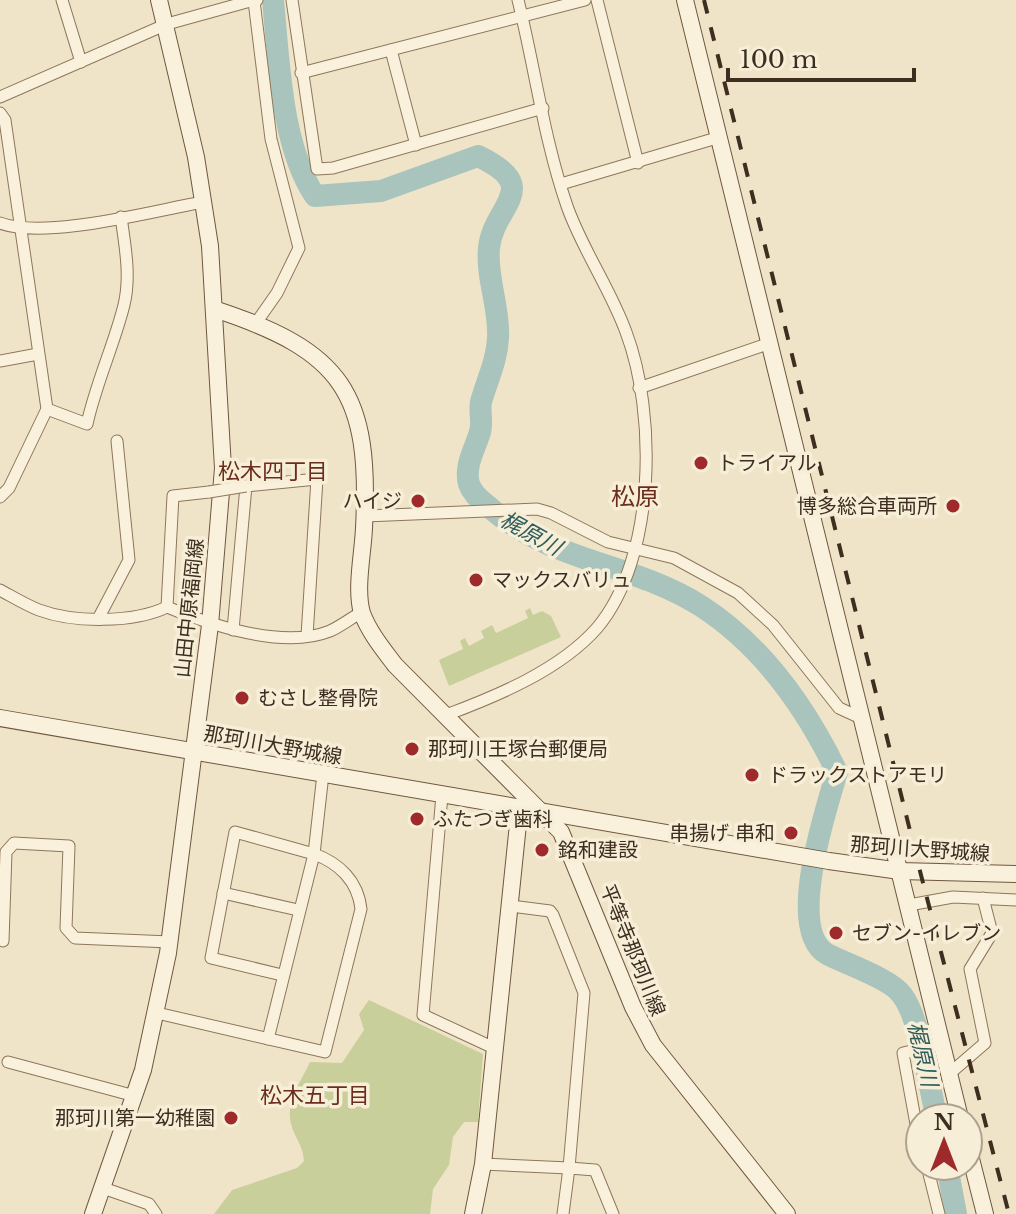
<svg xmlns="http://www.w3.org/2000/svg" width="1016" height="1214" viewBox="0 0 1016 1214" font-family="'Libre Baskerville','Noto Sans JP',serif">
<rect width="100%" height="100%" fill="#f0e4c8"/>
<g fill="#c9cf9b">
<path d="M530,608L533,615L542,611L551,616L561,637L449,686L439,660L463,649L460,641L465,638L469,646L484,638L481,631L492,625L496,633L528,618L525,611Z"/>
<path d="M369,1000L483,1054L478,1122H464L453,1137L449,1165L433,1189L430,1214H214L232,1190L297,1168L304,1161C303,1145 295,1139 291,1124C285,1103 301,1081 310,1062L342,1063L364,1030L359,1014Z"/>
</g>
<g fill="none" stroke-linecap="round" stroke-linejoin="round">
<g stroke="#a9c4bc" stroke-width="22">
<path d="M273,0C279,61 281,145 315,196L381,191L478,156C545,188 493,205 489,248C486,278 500,308 498,338C497,361 487,380 481,402C479,412 483,422 480,432C475,449 464,466 469,484C473,495 481,500 489,507C554,564 632,562 701,606C763,646 805,706 837,772C827,807 785,930 827,954C846,964 891,979 902,995C921,1020 928,1085 937,1118"/>
<path d="M947,1166L956,1214"/>
</g>
<defs>
<g id="street">
<path d="M62,0L81,62"/>
<path d="M292,0L317,169L333,168L543,108"/>
<path d="M597,0L638,163"/>
<path d="M391,50L416,145"/>
<path d="M301,73L585,0"/>
<path d="M0,97L167,24L254,0"/>
<path d="M0,113L5,120L47,409L9,488L0,497"/>
<path d="M561,184L720,137"/>
<path d="M0,223C45,240 152,211 203,202"/>
<path d="M256,323L277,293L299,248L271,139L254,1L257,0"/>
<path d="M0,361L38,354"/>
<path d="M639,388L770,343"/>
<path d="M47,409L87,424C96,383 114,345 124,305C131,276 125,246 121,217"/>
<path d="M365,516L537,509L551,513L608,542L674,558L738,593L773,625L839,708L863,719"/>
<path d="M0,590C13,597 26,605 39,610C74,623 134,623 167,607C211,625 283,650 330,631C341,626 351,618 362,612"/>
<path d="M167,607L173,496L209,492"/>
<path d="M98,619L129,560L117,441"/>
<path d="M233,630L246,486L317,479L307,636"/>
<path d="M446,715C497,696 560,670 597,628C656,558 657,414 626,332C610,288 582,249 567,206C544,140 535,68 518,0"/>
<path d="M442,795L423,1015L494,1048"/>
<path d="M223,893L298,910"/>
<path d="M909,905L953,897L1016,900"/>
<path d="M3,941L6,852L14,843L69,846L66,928L75,938L170,942"/>
<path d="M157,1013L325,1052L361,909C358,881 339,863 314,854L323,774"/>
<path d="M268,1039L314,854L235,832L211,958L282,975"/>
<path d="M8,1062L135,1096"/>
<path d="M949,1074L985,1043L970,969L992,933L983,898"/>
<path d="M920,1146L903,1053L941,1044"/>
<path d="M483,1164L569,1168L584,993L553,915L550,911L511,906"/>
<path d="M927,1166L939,1214"/>
<path d="M103,1188L149,1204L156,1214"/>
<path d="M563,1214L569,1168L595,1170L613,1214"/>
</g>
<g id="secondary">
<path d="M685,0L960,1118"/>
<path d="M214,309C343,351 371,393 364,528C363,553 355,589 362,613C369,632 383,649 395,665L561,832L633,1007L653,1045L787,1214"/>
<path d="M0,718L829,861L900,871L1016,874"/>
<path d="M968,1147L985,1214"/>
<path d="M93,1214L143,1070L168,953L210,625L223,468L210,246L196,157L159,0"/>
<path d="M473,1214L483,1164L518,824L539,810"/>
</g>
</defs>
<use href="#street" stroke="#8d765c" stroke-width="13"/>
<use href="#secondary" stroke="#6f573f" stroke-width="18"/>
<use href="#street" stroke="#faf1dc" stroke-width="11"/>
<use href="#secondary" stroke="#faf1dc" stroke-width="16"/>
<path stroke="#3d2e20" stroke-width="4" stroke-dasharray="14 14" stroke-linecap="butt" d="M704,0L921,875L1009,1214"/>
<defs>
<path id="street-bridge" d="M209,492L246,486"/>
</defs>
<use href="#street-bridge" stroke="#8d765c" stroke-width="13" stroke-linecap="butt"/>
<use href="#street-bridge" stroke="#faf1dc" stroke-width="11"/>
</g>
<g fill="#9e2a2b" stroke="#f7eed8" stroke-width="3">
<circle cx="701" cy="463" r="8"/>
<circle cx="418" cy="501" r="8"/>
<circle cx="953" cy="506" r="8"/>
<circle cx="476" cy="580" r="8"/>
<circle cx="242" cy="698" r="8"/>
<circle cx="412" cy="749" r="8"/>
<circle cx="752" cy="775" r="8"/>
<circle cx="417" cy="819" r="8"/>
<circle cx="791" cy="833" r="8"/>
<circle cx="542" cy="850" r="8"/>
<circle cx="836" cy="933" r="8"/>
<circle cx="231" cy="1118" r="8"/>
</g>
<g text-anchor="middle" stroke-width="7" stroke-linejoin="round" paint-order="stroke">
<g font-size="20" fill="#3d2e20" stroke="#f7eed8" text-anchor="start">
<text x="717" y="470">トライアル</text>
<text x="402" y="508" text-anchor="end">ハイジ</text>
<text x="937" y="513" text-anchor="end">博多総合車両所</text>
<text x="492" y="587">マックスバリュ</text>
<text x="258" y="705">むさし整骨院</text>
<text x="428" y="756">那珂川王塚台郵便局</text>
<text x="768" y="782">ドラックストアモリ</text>
<text x="433" y="826">ふたつぎ歯科</text>
<text x="775" y="840" text-anchor="end">串揚げ 串和</text>
<text x="558" y="857">銘和建設</text>
<text x="852" y="940">セブン-イレブン</text>
<text x="215" y="1125" text-anchor="end">那珂川第一幼稚園</text>
</g>
<g font-size="20" fill="#3d2e20" stroke="#f7eed8">
<text transform="translate(189 608) rotate(-84)" y="7">山田中原福岡線</text>
<text transform="translate(273 745) rotate(10)" y="7">那珂川大野城線</text>
<text transform="translate(920 849) rotate(4)" y="7">那珂川大野城線</text>
<text transform="translate(633 950) rotate(68)" y="7">平等寺那珂川線</text>
</g>
<g font-size="22" fill="#6b2e1e" stroke="#f7eed8">
<text x="273" y="479">松木四丁目</text>
<text x="315" y="1103">松木五丁目</text>
</g>
<g font-size="22" font-style="italic" fill="#2f5d5a" stroke="#f7eed8">
<text transform="translate(531 533) rotate(29)" y="8">梶原川</text>
<text transform="translate(923 1054) rotate(77)" y="8">梶原川</text>
</g>
<g font-size="24" fill="#6b2e1e" stroke="#f7eed8">
<text x="635" y="505">松原</text>
</g>
</g>
<g transform="translate(944 1142)"><circle r="38" fill="#f7eed8" stroke="#ada18e" stroke-width="2"/>
<path d="M0-6L14 30L0 20L-14 30Z" fill="#9e2a2b"/>
<text y="-12" font-size="22" font-weight="bold" text-anchor="middle" fill="#3d2e20">N</text>
</g>
<path d="M728 68v12h186v-12" fill="none" stroke="#3d2e20" stroke-width="4"/>
<text x="740" y="68" font-size="24" fill="#3d2e20" stroke="#f7eed8" stroke-width="6" paint-order="stroke">100 m</text>
</svg>
